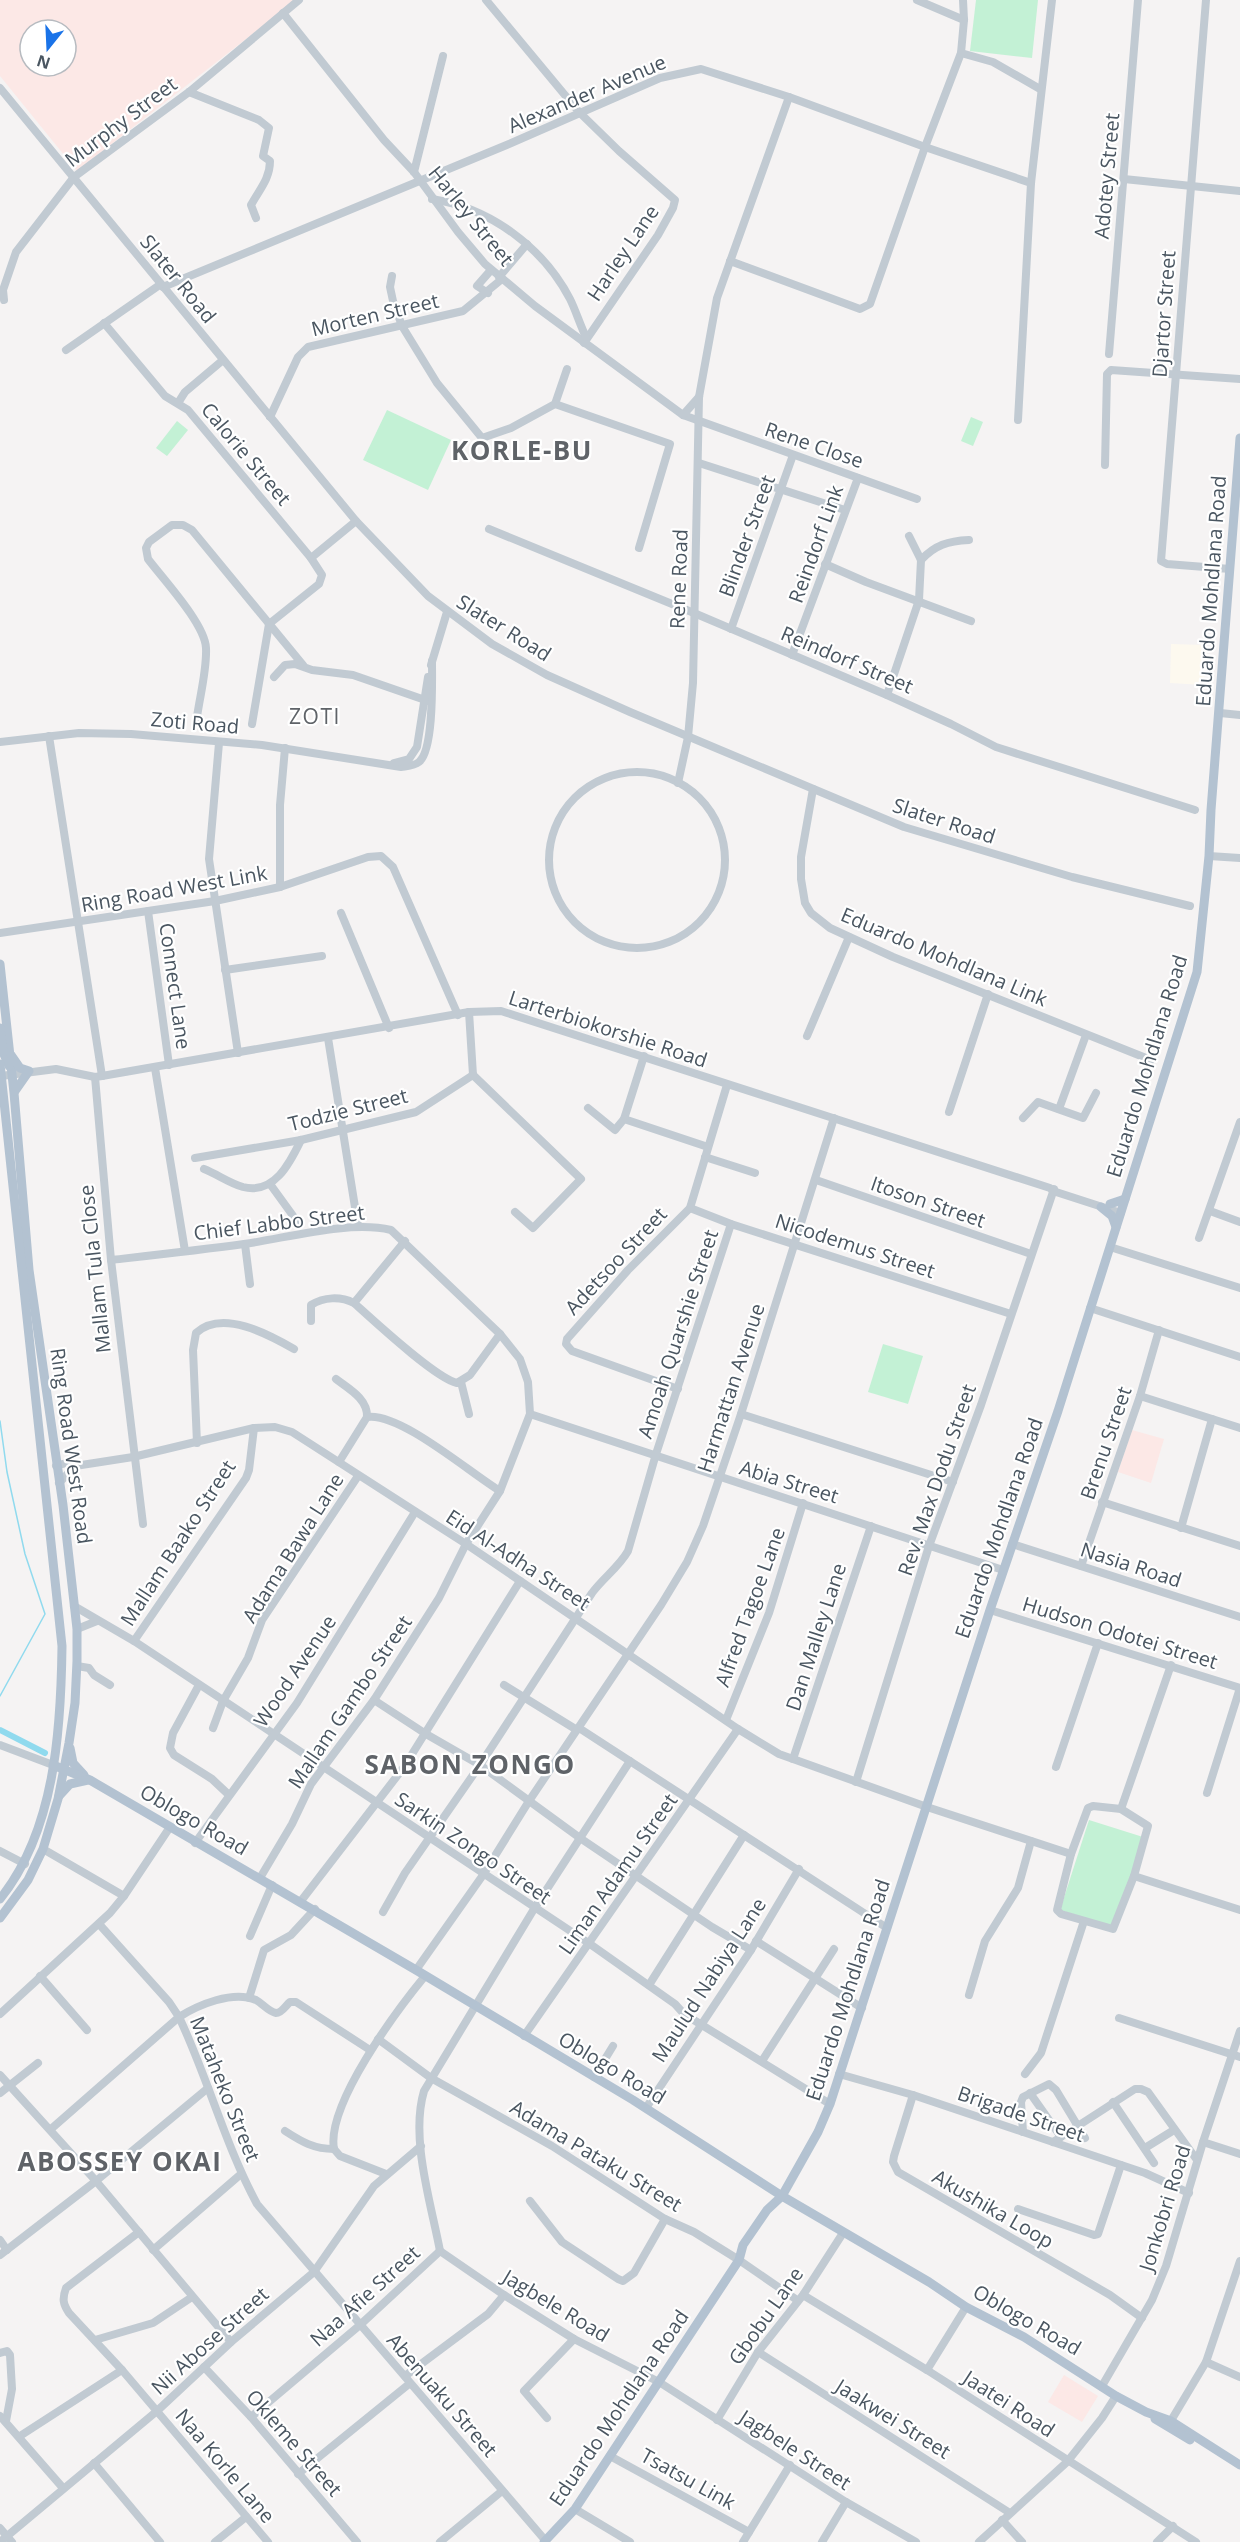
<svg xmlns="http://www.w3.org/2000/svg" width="1240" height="2542" viewBox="0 0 1240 2542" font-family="'Open Sans',sans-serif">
<rect width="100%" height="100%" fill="#f5f3f3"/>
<path fill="#fdf9ef" d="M1171,644L1205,645L1204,685L1170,683Z"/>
<g fill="#fce8e6" fill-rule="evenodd">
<path d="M0,0H296L77,171L0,76ZM30,30H66V66H30Z"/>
<path d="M1132,1430L1164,1439L1151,1483L1118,1472Z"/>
<path d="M1064,2375L1098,2396L1082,2422L1048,2402Z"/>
</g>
<g fill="#c3f1d5">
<path d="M976,0H1038L1032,58L970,51Z"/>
<path d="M387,410L451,440L428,490L363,460Z"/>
<path d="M971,417L983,422L973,446L961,441Z"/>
<path d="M177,421L188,430L167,456L156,448Z"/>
<path d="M883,1344L923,1356L908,1404L868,1392Z"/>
<path d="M1089,1820L1143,1837L1114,1927L1060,1910Z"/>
</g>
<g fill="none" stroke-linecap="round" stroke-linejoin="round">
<path stroke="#90daee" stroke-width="1.5" d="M0,1421L7,1472L25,1554L45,1614L0,1696"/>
<path stroke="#90daee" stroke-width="6" d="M0,1730L45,1753"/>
<g stroke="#c1cad2" stroke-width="8">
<path d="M486,0L579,112L619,151L675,200L673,208L658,235L584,343"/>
<path d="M917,0L964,20"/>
<path d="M1206,0L1161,561L1167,564L1230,569"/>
<path d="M283,13L384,140L414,172L458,232L485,264L535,306L683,415L917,499"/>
<path d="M961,53L993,62L1040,89"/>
<path d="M0,88L356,521L428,596L492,644L547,675L630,712L904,827L1072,877L1190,906"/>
<path d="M189,92L259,120L269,128L263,156L270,161C270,179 259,190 251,205L256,218"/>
<path d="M414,172L443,56"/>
<path d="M1124,179L1240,191"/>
<path d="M432,199C490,208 543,247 570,299C576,311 580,325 586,337"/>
<path d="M730,261L860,309L870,304L925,147L961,53L964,20L963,0"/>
<path d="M392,276L390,287L393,301L402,326L437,383L482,438L511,428L555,404L567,369"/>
<path d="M499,277L527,244"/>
<path d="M163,287L509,144L660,78L701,69L789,97L925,147L1031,183"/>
<path d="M488,293L477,286L491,270"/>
<path d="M4,300L3,290L16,252L74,177L189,92L299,0"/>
<path d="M104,323L165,396L188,410L311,558L322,575L319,584L269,624L252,724"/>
<path d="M66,350L161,284"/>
<path d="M1109,354L1138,0"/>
<path d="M178,403L185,392L223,360"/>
<path d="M555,404L670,444L639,548"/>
<path d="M683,415L699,397"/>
<path d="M270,417L298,357L308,347L463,311L502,279"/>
<path d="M1018,420L1031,183L1052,0"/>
<path d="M699,463L845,510"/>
<path d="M1105,465L1107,374L1111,370L1240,379"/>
<path d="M489,529L694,613L887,695L951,724L996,747L1195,810"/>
<path d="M311,558L356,521"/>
<path d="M921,560C935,545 948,541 969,540"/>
<path d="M825,564L866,582L971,621"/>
<path d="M731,629L793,455"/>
<path d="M792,655L858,478"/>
<path d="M431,665L447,612"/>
<path d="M274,677L285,665L295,664L312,670L353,675L428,701"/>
<path d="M887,695L919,600L921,560L909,536"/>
<path d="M1220,713L1240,715"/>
<path d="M197,717C200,695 207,670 206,648C205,624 163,579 148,559L146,548L149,542L172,525H183L192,530L303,665"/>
<path d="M49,736L102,1076"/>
<path d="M0,742L79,733L131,734L262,745L401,767C407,766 414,766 419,762C434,750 432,681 432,661"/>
<path d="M219,743L209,859L238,1053"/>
<path d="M394,763L409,759L417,747L428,677"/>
<circle cx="637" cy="860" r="88"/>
<path d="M678,783L688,737L693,683L699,397L717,298L789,97"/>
<path d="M813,789L801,857V879L805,903L811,913L830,928L893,957L1151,1060"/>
<path d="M1209,856L1240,858"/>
<path d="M280,887V805L285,748"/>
<path d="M148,911L169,1065"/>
<path d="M341,913L389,1028"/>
<path d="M0,933L215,901L280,887L368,857L381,856L393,867L458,1015"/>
<path d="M225,970L322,956"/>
<path d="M469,1012L473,1075"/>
<path d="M807,1036L849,937"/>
<path d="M328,1038L358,1226"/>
<path d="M155,1068L185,1251"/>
<path d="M473,1075L581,1179L533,1228L515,1212"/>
<path d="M1,1076L56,1069L95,1077L102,1076L469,1012L501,1011L1050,1188L1053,1191L1121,1213"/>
<path d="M95,1077L111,1260L143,1524"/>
<path d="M588,1108L615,1130L624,1119L644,1056"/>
<path d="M1059,1109L1086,1035"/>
<path d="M949,1112L988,994"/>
<path d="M1023,1118L1038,1102L1083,1118L1096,1093"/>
<path d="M624,1119L708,1147"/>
<path d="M705,1157L755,1173"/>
<path d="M195,1158L301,1140L416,1112L473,1075"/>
<path d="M204,1169C217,1174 229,1183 243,1187C274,1195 290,1163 301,1140"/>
<path d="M816,1180L1031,1254"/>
<path d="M270,1184L299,1224"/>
<path d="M690,1208L731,1224L1011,1314"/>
<path d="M1210,1211L1240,1222"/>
<path d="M1199,1238L1240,1122"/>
<path d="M245,1244L250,1284"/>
<path d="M1110,1247L1240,1288"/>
<path d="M111,1260C155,1255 200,1250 244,1244C287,1238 350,1220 391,1230L500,1334L520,1359L528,1382L530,1414L500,1491L466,1544L439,1598L374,1700L311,1784L292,1824L260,1878"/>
<path d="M354,1303L405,1241"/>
<path d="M1090,1308L1240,1357"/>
<path d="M311,1321V1305C324,1297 340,1296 354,1303C373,1320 435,1378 457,1383L470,1375L500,1334"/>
<path d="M336,1379C349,1389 368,1399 367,1417L339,1462"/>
<path d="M461,1382L469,1414"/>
<path d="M678,1389L572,1351L566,1344L567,1339L628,1270L690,1208L727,1085"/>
<path d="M1140,1396L1240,1428"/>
<path d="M530,1414L1003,1570"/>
<path d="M741,1414L953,1482"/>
<path d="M367,1417C400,1412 470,1473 500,1491"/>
<path d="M197,1443L193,1350L196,1333C222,1309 268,1334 294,1349"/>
<path d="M56,1466L66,1463L75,1466L133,1457L254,1428L275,1427L292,1432L466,1544L738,1729L779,1754L793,1759L927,1807L1071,1854"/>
<path d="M59,1483L75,1466"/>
<path d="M1102,1502L1240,1546"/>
<path d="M1181,1528L1212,1419"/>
<path d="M1012,1544L1240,1617"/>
<path d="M1081,1566L1140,1396L1159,1330"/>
<path d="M74,1606L134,1641L590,1944L675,2004L684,2014L830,2104"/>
<path d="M990,1610L1240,1688"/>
<path d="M77,1629L97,1621"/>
<path d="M134,1641L246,1478L249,1470L254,1428"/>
<path d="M77,1666L89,1668L94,1675L110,1685"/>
<path d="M199,1685L173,1733L170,1748L174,1755L212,1779L229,1795"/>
<path d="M504,1685L577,1730"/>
<path d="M374,1700L426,1734L480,1765L580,1838L712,1927L751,1950"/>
<path d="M726,1720L769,1613L803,1503"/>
<path d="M213,1728L223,1701L248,1658L262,1620L358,1476"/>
<path d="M579,1728L887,1928"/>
<path d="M0,1745L53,1765"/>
<path d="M793,1759L871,1526"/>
<path d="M1056,1767L1098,1643"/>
<path d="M856,1782L929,1546L981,1405L1054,1189"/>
<path d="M1207,1793L1240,1688"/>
<path d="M1093,1806L1121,1809L1148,1826L1134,1876L1113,1929L1061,1914L1057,1910L1071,1854L1088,1808Z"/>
<path d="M1121,1809L1171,1665"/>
<path d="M195,1843L297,1703L415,1512"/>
<path d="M43,1849L124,1896"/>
<path d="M0,1851L25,1864"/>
<path d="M1134,1876L1240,1910"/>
<path d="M301,1901L404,1767L520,1581"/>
<path d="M383,1912L405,1873L480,1765L592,1593C603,1578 619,1567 628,1551L656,1454L731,1224"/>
<path d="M99,1924L169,2002L179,2017C208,2078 225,2145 257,2204L545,2540"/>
<path d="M250,1936L272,1885"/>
<path d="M756,1941L862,2008"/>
<path d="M416,1970L483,1875L529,1801L661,1605L687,1562L703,1526L741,1414L834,1118"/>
<path d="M40,1976L87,2030"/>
<path d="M649,1985L744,1835"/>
<path d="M969,1995L985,1941L1018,1888L1031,1841"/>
<path d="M249,1998L264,1950L291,1935L315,1909"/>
<path d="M0,2014L110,1913L124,1896L170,1827"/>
<path d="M1119,2018L1240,2057"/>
<path d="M524,2036L738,1729"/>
<path d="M378,2039L431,2078L552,2146L665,2219L694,2232L739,2260L797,2300"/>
<path d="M762,2061L834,1949"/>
<path d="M839,2074L913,2095L1145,2173L1189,2193"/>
<path d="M1025,2074L1041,2053L1084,1921"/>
<path d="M0,2075L96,2181L231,2342"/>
<path d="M594,2077L613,2046"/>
<path d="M0,2093L38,2063"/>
<path d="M1030,2093L1061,2137"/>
<path d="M913,2095L894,2156L893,2162L898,2172L1110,2295L1142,2318"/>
<path d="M1113,2102L1154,2163"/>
<path d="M646,2108L751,1950L799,1869"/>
<path d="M51,2129L179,2017C198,2005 233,1990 256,2000C262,2003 269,2012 276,2013C282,2013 286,2005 290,2002H296L370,2050"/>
<path d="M285,2131C302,2142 314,2149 334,2149"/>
<path d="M1023,2132L1021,2102L1023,2097L1049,2084L1056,2090L1085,2138"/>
<path d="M1053,2142L1135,2089H1141L1148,2092L1197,2160"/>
<path d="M1203,2142L1240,2154"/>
<path d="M1145,2148L1174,2130"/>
<path d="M386,2174L340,2156L334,2149C326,2105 397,2010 425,1976"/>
<path d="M530,2201L562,2242L618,2279L623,2281L634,2273L665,2219"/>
<path d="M1018,2209L1094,2235L1098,2234L1121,2165"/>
<path d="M139,2232L66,2288C62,2299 63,2304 69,2313L122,2370L268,2542"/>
<path d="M0,2240L7,2250"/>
<path d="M153,2250L241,2174"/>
<path d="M440,2251L504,2295L574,2339L659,2382L846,2502L916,2542"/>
<path d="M440,2251C431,2203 410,2138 424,2091L534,1909L630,1761"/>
<path d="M0,2255L96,2181L208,2088"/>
<path d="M803,2295L927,2370L1196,2542"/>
<path d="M95,2340L153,2323L192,2297"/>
<path d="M758,2352L1010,2513"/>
<path d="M0,2353L7,2351L10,2355L12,2389L6,2421"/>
<path d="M1206,2362L1240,2377"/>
<path d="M204,2367L251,2417L357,2542"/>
<path d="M927,2370L966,2307"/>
<path d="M405,2376L488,2314L504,2295"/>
<path d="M1102,2386L1152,2300L1166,2266L1203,2142L1240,2031"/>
<path d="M0,2416L63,2488"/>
<path d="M251,2417L360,2325L440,2251"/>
<path d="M547,2418L524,2391L574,2339"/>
<path d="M717,2420L758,2352L803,2295L843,2233"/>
<path d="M1169,2424L1206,2362L1240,2261"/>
<path d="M20,2436L122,2370"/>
<path d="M610,2456L749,2532"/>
<path d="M94,2463L160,2542"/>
<path d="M298,2474L409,2384"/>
<path d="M575,2509L630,2542"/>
<path d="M1002,2520L1022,2542"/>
<path d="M0,2528L12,2542"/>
<path d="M0,2542L157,2411L231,2342L314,2272L374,2186L421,2146"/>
<path d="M215,2542L246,2517"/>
<path d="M440,2542L502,2491"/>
<path d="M743,2542L790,2465"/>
<path d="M822,2542L846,2502"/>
<path d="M979,2542L1067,2462L1102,2418L1116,2396"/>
<path d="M1157,2542L1173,2526"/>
</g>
<g stroke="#b3c2d1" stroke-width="9">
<path d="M0,964L14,1093L29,1270L63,1505L77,1629V1661L75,1703L69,1743L58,1799L43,1849L28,1880L0,1918"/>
<path d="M0,1028L3,1052L9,1066"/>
<path d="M11,1055L20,1068L29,1071L15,1091"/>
<path d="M0,1064L62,1646C61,1730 55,1831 0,1899"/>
<path d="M1110,1204L1125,1199"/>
<path d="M1101,1207L1112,1216L1116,1227"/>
<path d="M70,1748L73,1763L84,1775"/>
<path d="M53,1765L90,1780L416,1970L633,2100L782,2196L929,2282L966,2307L1024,2337L1116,2396L1146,2412L1171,2421L1240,2465"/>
<path d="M59,1796L70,1784L88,1780"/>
<path d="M1155,2419L1190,2440"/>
<path d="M544,2542L575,2509L739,2260L743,2245L767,2210L782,2196L818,2132L830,2104L990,1610L1058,1411L1197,972L1209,856L1211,810L1240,438"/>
</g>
</g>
<g text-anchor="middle" stroke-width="4.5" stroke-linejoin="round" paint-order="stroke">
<g font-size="20" fill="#4a5661" stroke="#fff">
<text transform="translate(587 94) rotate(-23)" y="7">Alexander Avenue</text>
<text transform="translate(121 122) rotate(-37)" y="7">Murphy Street</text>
<text transform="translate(1107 176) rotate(-85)" y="7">Adotey Street</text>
<text transform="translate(471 216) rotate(51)" y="7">Harley Street</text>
<text transform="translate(623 253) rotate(-56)" y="7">Harley Lane</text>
<text transform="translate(178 279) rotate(51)" y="7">Slater Road</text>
<text transform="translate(1164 314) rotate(-86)" y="7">Djartor Street</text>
<text transform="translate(375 315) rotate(-13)" y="7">Morten Street</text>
<text transform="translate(814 445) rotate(19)" y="7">Rene Close</text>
<text transform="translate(246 454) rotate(50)" y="7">Calorie Street</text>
<text transform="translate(747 536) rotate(-70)" y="7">Blinder Street</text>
<text transform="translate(816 544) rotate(-70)" y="7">Reindorf Link</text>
<text transform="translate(679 579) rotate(-88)" y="7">Rene Road</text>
<text transform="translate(1211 591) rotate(-86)" y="7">Eduardo Mohdlana Road</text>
<text transform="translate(504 628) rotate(32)" y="7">Slater Road</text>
<text transform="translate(847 660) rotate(23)" y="7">Reindorf Street</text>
<text transform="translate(195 723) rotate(5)" y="7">Zoti Road</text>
<text transform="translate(944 821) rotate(18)" y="7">Slater Road</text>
<text transform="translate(174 889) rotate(-10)" y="7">Ring Road West Link</text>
<text transform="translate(944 957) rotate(23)" y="7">Eduardo Mohdlana Link</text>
<text transform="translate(175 986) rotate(82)" y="7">Connect Lane</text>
<text transform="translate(608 1029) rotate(18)" y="7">Larterbiokorshie Road</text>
<text transform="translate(1147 1066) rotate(-73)" y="7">Eduardo Mohdlana Road</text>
<text transform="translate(348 1110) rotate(-14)" y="7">Todzie Street</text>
<text transform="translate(928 1202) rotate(19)" y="7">Itoson Street</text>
<text transform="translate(279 1223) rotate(-7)" y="7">Chief Labbo Street</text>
<text transform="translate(855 1246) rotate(18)" y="7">Nicodemus Street</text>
<text transform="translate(616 1261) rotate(-47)" y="7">Adetsoo Street</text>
<text transform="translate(95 1269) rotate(-96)" y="7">Mallam Tula Close</text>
<text transform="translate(678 1334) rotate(-72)" y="7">Amoah Quarshie Street</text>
<text transform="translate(731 1388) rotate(-72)" y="7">Harmattan Avenue</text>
<text transform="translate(1106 1443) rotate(-71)" y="7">Brenu Street</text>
<text transform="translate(71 1446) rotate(82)" y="7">Ring Road West Road</text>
<text transform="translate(937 1480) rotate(-71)" y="7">Rev. Max Dodu Street</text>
<text transform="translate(789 1482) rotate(17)" y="7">Abia Street</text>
<text transform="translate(999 1528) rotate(-71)" y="7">Eduardo Mohdlana Road</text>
<text transform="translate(178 1543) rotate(-57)" y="7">Mallam Baako Street</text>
<text transform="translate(293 1548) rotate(-58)" y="7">Adama Bawa Lane</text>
<text transform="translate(518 1560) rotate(33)" y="7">Eid Al-Adha Street</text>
<text transform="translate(1131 1565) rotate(18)" y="7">Nasia Road</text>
<text transform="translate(750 1607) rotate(-70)" y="7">Alfred Tagoe Lane</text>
<text transform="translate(1120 1633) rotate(17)" y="7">Hudson Odotei Street</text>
<text transform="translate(816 1637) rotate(-72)" y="7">Dan Malley Lane</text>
<text transform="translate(295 1671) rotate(-56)" y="7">Wood Avenue</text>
<text transform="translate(350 1702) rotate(-56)" y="7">Mallam Gambo Street</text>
<text transform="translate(194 1820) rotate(30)" y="7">Oblogo Road</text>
<text transform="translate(473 1848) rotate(34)" y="7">Sarkin Zongo Street</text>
<text transform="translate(618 1874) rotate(-55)" y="7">Liman Adamu Street</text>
<text transform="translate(709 1980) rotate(-57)" y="7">Maulud Nabiya Lane</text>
<text transform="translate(848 1990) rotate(-72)" y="7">Eduardo Mohdlana Road</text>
<text transform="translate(612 2068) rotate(31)" y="7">Oblogo Road</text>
<text transform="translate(225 2089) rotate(68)" y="7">Mataheko Street</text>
<text transform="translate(1021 2114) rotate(19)" y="7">Brigade Street</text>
<text transform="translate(596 2156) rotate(31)" y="7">Adama Pataku Street</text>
<text transform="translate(1165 2208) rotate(-73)" y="7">Jonkobri Road</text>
<text transform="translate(993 2209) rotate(30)" y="7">Akushika Loop</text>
<text transform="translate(365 2296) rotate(-42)" y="7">Naa Afie Street</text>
<text transform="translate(556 2306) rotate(31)" y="7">Jagbele Road</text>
<text transform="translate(766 2316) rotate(-55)" y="7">Gbobu Lane</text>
<text transform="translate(1027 2320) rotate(30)" y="7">Oblogo Road</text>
<text transform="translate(210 2341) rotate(-42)" y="7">Nii Abose Street</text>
<text transform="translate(442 2395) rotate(49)" y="7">Abenuaku Street</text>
<text transform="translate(1009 2404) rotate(33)" y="7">Jaatei Road</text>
<text transform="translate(619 2408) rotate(-56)" y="7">Eduardo Mohdlana Road</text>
<text transform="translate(893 2419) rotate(32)" y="7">Jaakwei Street</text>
<text transform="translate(294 2443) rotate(49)" y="7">Okleme Street</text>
<text transform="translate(795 2450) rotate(33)" y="7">Jagbele Street</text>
<text transform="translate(225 2466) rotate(50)" y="7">Naa Korle Lane</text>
<text transform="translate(688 2479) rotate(29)" y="7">Tsatsu Link</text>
</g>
<g font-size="21" letter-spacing="1.5" fill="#5f6368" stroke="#fff">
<text x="315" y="724">ZOTI</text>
</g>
<g font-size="26" font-weight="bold" letter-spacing="1.5" fill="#5f6368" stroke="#fff">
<text x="522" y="460">KORLE-BU</text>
<text x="470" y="1774">SABON ZONGO</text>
<text x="120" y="2171">ABOSSEY OKAI</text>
</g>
</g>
<g transform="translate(48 48) rotate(198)"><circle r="28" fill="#ffffff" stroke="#b7bbc0" stroke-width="1.5"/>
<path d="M0-4.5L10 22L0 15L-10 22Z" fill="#1a73e8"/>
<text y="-9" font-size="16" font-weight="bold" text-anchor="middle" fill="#4a5661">N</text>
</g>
</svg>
